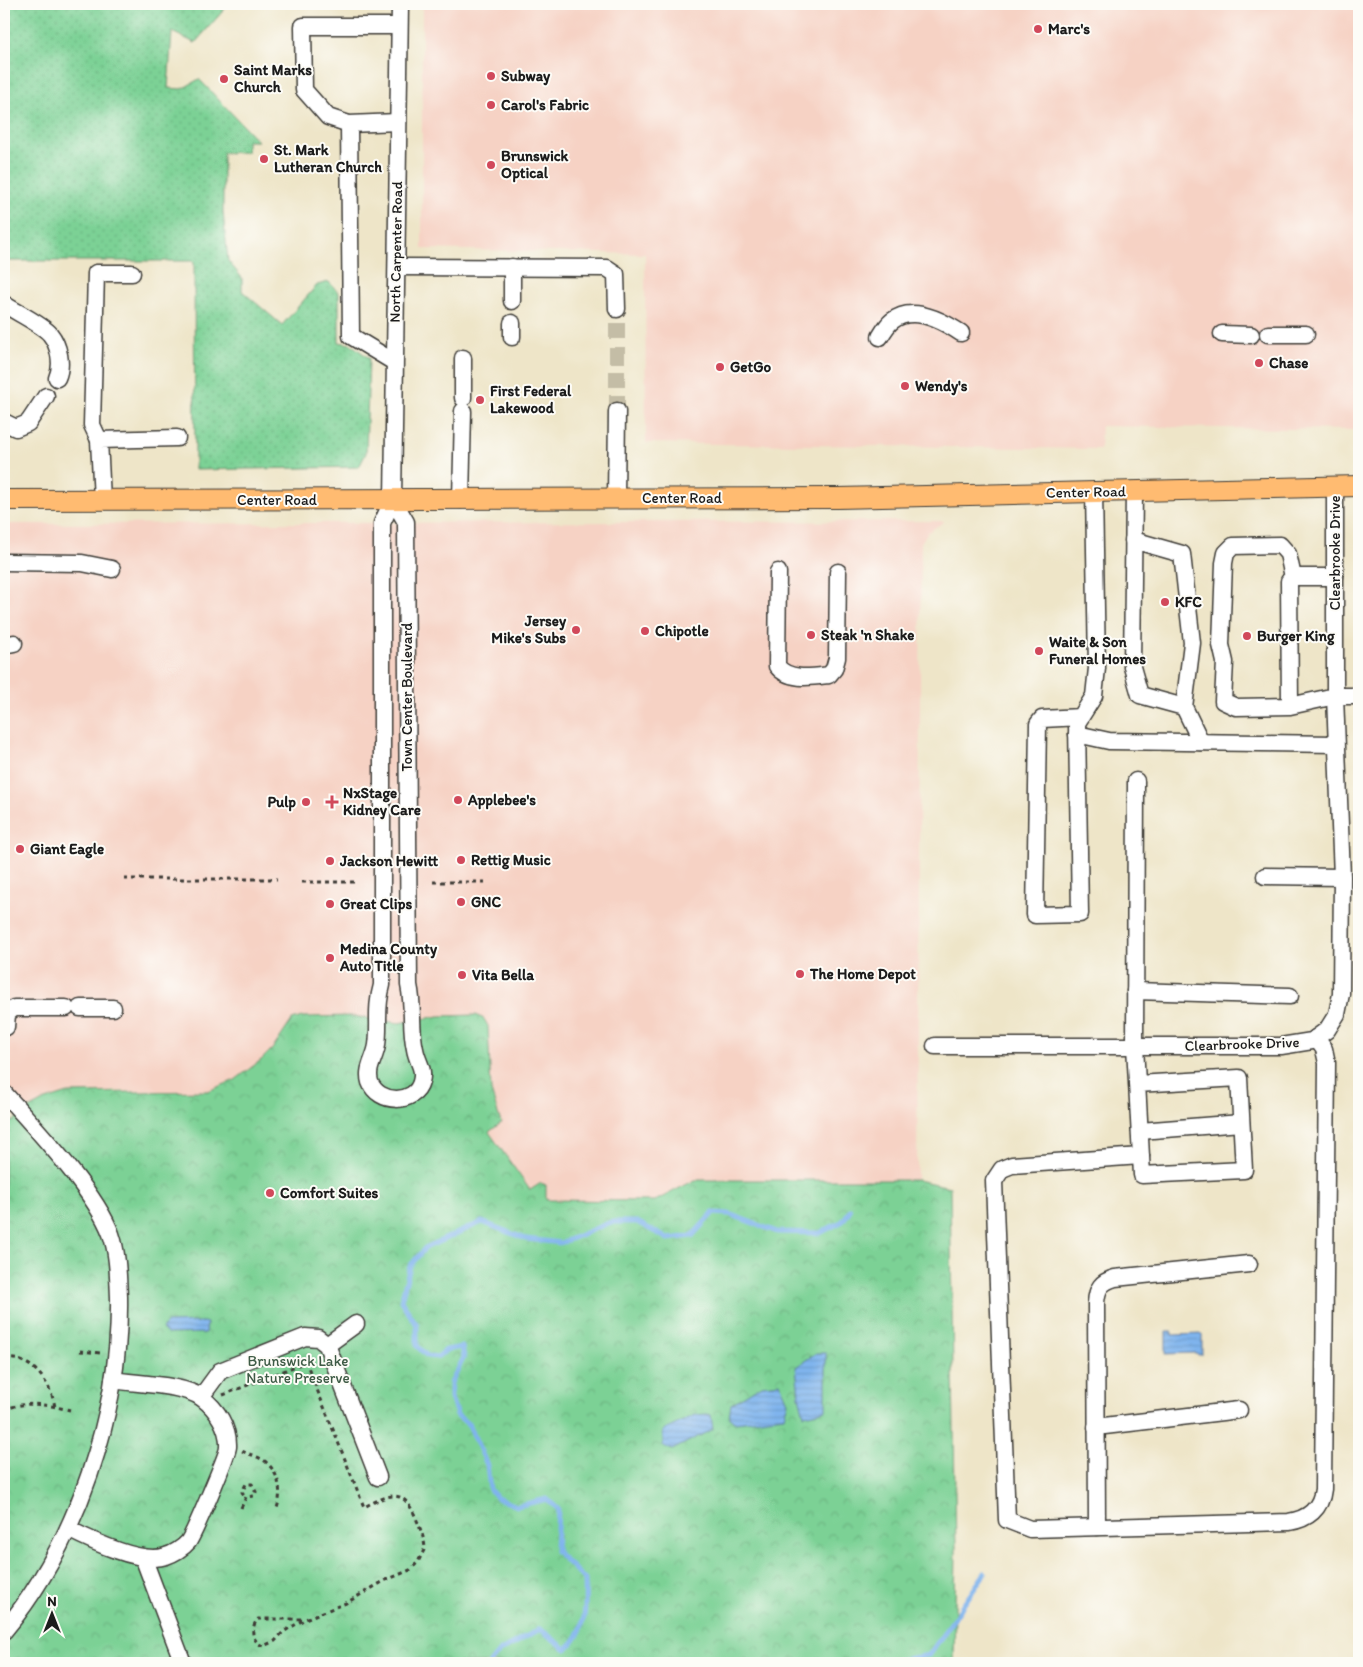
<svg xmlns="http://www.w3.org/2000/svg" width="1363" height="1667" viewBox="0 0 1363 1667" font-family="Itim,sans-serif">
<defs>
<pattern id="grass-dots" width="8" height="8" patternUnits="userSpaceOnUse" patternTransform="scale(1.25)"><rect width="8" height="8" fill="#7cd195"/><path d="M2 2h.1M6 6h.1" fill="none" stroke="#6bb380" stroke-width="1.8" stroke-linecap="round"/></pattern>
<pattern id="park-crowns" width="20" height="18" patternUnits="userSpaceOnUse" patternTransform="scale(1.25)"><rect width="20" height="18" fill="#7cd195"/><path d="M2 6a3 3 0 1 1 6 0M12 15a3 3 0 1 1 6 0" fill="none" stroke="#6bb380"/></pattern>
<pattern id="water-rules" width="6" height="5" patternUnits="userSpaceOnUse" patternTransform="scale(1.25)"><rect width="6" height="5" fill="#7fb4ed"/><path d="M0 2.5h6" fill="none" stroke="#6d9acb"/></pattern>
</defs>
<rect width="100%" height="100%" fill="#fdfcf7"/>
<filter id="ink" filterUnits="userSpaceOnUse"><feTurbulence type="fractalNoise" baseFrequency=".02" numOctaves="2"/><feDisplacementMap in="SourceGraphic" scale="10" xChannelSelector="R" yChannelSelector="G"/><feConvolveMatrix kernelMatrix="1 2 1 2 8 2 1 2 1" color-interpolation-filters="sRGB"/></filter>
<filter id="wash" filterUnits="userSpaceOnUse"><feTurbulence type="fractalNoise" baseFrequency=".0096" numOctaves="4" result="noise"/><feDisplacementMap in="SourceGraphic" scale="20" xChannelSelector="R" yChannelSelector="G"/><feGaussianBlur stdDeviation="1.12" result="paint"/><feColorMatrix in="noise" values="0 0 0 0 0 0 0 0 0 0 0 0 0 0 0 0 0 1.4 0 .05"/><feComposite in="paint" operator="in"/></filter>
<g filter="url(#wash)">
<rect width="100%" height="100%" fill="#eee5c8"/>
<g fill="#f6d2c4">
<path d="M422,4H1359V291H1356L1355,430L1101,426L1100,449L646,443L645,254L422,249Z"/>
<path d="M945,521L927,533L921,543L917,1180H695L655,1201L546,1200L530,1190L489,1131L501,1123L491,1091L489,1063L439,1016L399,1023L292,1021L274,1047L261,1060L235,1080L208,1091H112L21,1113L4,1093V524Z"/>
</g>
<path fill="url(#grass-dots)" stroke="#4c7658" d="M4,4H229L195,43L172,32L168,88L182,89L199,79L258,141H247V152L223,153V212L228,261L242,278V291L282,325L317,285L329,282L339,293V342L351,344L369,358L366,453L359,467L195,470L194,261H4Z"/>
<path fill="url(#park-crowns)" stroke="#4c7658" d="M476,1015L484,1019L488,1026L491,1091L501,1123L489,1132L530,1190L541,1183L546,1185V1200L655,1201L695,1180H917L950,1187L956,1551L954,1663H4V1112L13,1122L21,1113L43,1101L68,1093L208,1091L235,1080L261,1060L274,1047L292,1020L302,1017L351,1016L399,1023L439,1016Z"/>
<g fill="url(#water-rules)" stroke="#4e6884">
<path d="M203,1322L207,1323L206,1333L167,1334L162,1329L166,1323Z"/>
<path d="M1166,1332H1172V1335L1202,1334V1355H1198L1196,1353L1166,1354Z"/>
<path d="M816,1353H826V1410L804,1415L799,1396L796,1367Z"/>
<path d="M780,1383L788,1402L784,1416L736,1422L729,1418L731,1404L762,1385Z"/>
<path d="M707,1414L711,1415L713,1429L672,1450L663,1446V1431L695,1415Z"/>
</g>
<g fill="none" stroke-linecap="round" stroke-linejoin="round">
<g stroke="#7fb4ed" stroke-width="5">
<path d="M490,1663L499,1652L540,1629L566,1649C587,1633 586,1605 585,1580L556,1551L558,1509L547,1499L517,1506L497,1498L490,1490L487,1465L469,1425L457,1415L451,1398V1383L464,1357L462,1347L446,1350L438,1357L427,1356L417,1346V1325L401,1301L410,1266L425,1248L482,1222L526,1239L561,1243L611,1222H637L668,1239L692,1236L713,1213L729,1214L777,1232L820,1233L843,1221L850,1210"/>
<path d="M864,1663L865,1661L873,1663"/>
<path d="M884,1663L929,1655L985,1573"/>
</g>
</g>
</g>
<g filter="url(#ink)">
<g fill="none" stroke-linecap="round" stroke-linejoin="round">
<path stroke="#c4bda6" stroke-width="16" stroke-dasharray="16 8" stroke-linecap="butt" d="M617,411V309"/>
<defs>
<g id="minor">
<path d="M398,122L349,124L328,117L304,90L303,26H399"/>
<path d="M349,124L351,336L394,362"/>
<path d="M397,267L607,268L616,274L617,309"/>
<path d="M512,267V301"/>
<path d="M4,304C14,311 43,325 50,334C59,345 63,365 57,378"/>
<path d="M1222,334L1251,335"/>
<path d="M1268,334H1306"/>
<path d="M512,337V323"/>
<path d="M880,337C883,332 887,325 892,321C913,304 943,321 961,333"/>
<path d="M463,398V358"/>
<path d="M4,422L16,428L28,423L46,396"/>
<path d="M99,440L92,425L96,273H132"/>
<path d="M1134,491L1132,667L1140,695L1184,707"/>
<path d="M616,498L617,411"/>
<path d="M102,500L99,440L177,438"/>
<path d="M393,500L406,522L409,985C414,1008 410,1028 415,1049C417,1062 425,1068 421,1082C415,1105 378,1104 370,1082C366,1068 375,1059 377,1045C380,1022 375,1010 382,985V523L393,500L400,4"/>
<path d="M461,500L463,411"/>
<path d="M1133,540L1182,554L1192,643L1184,707L1201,742"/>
<path d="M4,562L82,563L112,569"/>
<path d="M778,572L777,666C788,681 812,677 829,675L834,669L837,658L838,572"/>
<path d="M1293,577H1335"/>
<path d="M4,645L14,643"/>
<path d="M1290,706L1236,707L1223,701L1225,662L1221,645L1224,563L1226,553L1233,546L1280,545L1288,554L1293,577L1289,581L1290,706L1335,696H1359"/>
<path d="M1081,717L1042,719L1038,724L1035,915L1080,914L1077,723L1094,696L1097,668L1094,491"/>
<path d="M1077,734L1109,741L1336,744"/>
<path d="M1136,781L1135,1046C1137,1089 1140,1132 1142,1175L1244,1170L1239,1078L1137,1084"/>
<path d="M1265,876L1342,877"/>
<path d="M1135,991L1290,996"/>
<path d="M80,1008H113"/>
<path d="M6,1027L7,1014L14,1008H66"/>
<path d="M935,1046H1281L1312,1041L1327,1030L1337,1014L1341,994L1342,877L1335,696V486"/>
<path d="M4,1093C36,1129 95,1191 111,1234C118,1254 118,1276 119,1297C121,1412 77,1543 4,1631"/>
<path d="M1140,1131L1241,1123"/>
<path d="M1141,1156L1012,1165L1002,1169L994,1181L1007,1520L1030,1529L1289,1522C1308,1519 1321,1509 1323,1489L1327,1063L1324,1049L1316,1038"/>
<path d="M327,1345L356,1324"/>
<path d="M201,1397L220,1371L305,1337L318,1338L327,1345L378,1477"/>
<path d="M1096,1427L1239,1410"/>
<path d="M1097,1527L1096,1303C1097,1288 1101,1282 1115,1278L1249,1264"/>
<path d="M68,1529C90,1540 141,1565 166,1556C173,1554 183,1548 188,1542C193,1536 228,1454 228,1447C229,1428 217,1409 202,1398C183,1384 137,1384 113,1380"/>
<path d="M143,1557L183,1663"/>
</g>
<path id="major" d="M4,500L838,498L1359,486"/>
</defs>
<use href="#minor" stroke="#3c3a36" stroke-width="19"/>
<use href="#major" stroke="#3c3a36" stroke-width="22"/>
<g stroke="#3c3a36" stroke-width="3" stroke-dasharray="4 4" stroke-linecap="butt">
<path d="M124,879H277"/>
<path d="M302,882H356"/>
<path d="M433,882H487"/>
<path d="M80,1351L101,1353"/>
<path d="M4,1359C31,1355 51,1383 55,1407"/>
<path d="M223,1395L306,1362L364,1507C390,1494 403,1487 416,1518C420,1528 424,1537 425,1548L418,1562L410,1570L384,1581L346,1603L305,1619L283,1632L275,1641L263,1646C251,1641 250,1628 258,1619H305"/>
<path d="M4,1410C27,1400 47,1405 70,1410"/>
<path d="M242,1451C250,1455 261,1457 267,1463C280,1475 282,1493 277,1508"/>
<path d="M241,1508L246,1497L254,1496L256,1492L252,1484H246L242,1492L246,1497"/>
</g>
<use href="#minor" stroke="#fff" stroke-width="16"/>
<use href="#major" stroke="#ffbb71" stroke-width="20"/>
</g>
</g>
<g fill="#d1495b" stroke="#fdfcf7" stroke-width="2">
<circle cx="1038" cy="29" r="5"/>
<circle cx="491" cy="76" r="5"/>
<circle cx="224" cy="79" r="5"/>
<circle cx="491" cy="105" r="5"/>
<circle cx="264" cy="159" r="5"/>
<circle cx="491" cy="165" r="5"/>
<circle cx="1259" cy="363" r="5"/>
<circle cx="720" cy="367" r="5"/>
<circle cx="905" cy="386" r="5"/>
<circle cx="480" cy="400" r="5"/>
<circle cx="1165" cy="602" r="5"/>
<circle cx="576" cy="630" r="5"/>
<circle cx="645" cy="631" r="5"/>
<circle cx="811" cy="635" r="5"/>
<circle cx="1247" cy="636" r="5"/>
<circle cx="1039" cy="651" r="5"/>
<circle cx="458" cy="800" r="5"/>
<circle cx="306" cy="802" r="5"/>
<path d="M329.5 794.5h5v5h5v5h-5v5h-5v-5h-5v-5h5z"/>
<circle cx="20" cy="849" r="5"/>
<circle cx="461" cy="860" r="5"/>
<circle cx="330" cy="861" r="5"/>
<circle cx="461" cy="902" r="5"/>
<circle cx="330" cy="904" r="5"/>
<circle cx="330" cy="958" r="5"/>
<circle cx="800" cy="974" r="5"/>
<circle cx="462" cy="975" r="5"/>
<circle cx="270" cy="1193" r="5"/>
</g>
<g text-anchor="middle" stroke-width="4" stroke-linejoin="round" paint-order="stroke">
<g font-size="15" font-weight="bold" fill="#1c1c1c" stroke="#fdfcf7" text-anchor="start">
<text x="1048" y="34">Marc's</text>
<text x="234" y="75">Saint Marks<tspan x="234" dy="17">Church</tspan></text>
<text x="501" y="81">Subway</text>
<text x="501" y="110">Carol's Fabric</text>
<text x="274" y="155">St. Mark<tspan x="274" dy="17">Lutheran Church</tspan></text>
<text x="501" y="161">Brunswick<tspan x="501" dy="17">Optical</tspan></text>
<text x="1269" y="368">Chase</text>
<text x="730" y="372">GetGo</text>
<text x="915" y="391">Wendy's</text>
<text x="490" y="396">First Federal<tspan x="490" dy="17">Lakewood</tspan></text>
<text x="1175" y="607">KFC</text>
<text x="566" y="626" text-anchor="end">Jersey<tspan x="566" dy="17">Mike's Subs</tspan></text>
<text x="655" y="636">Chipotle</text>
<text x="821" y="640">Steak 'n Shake</text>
<text x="1257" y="641">Burger King</text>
<text x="1049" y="647">Waite &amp; Son<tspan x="1049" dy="17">Funeral Homes</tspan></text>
<text x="343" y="798">NxStage<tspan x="343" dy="17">Kidney Care</tspan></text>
<text x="468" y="805">Applebee's</text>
<text x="296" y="807" text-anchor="end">Pulp</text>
<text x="30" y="854">Giant Eagle</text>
<text x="471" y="865">Rettig Music</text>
<text x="340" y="866">Jackson Hewitt</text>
<text x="471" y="907">GNC</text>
<text x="340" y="909">Great Clips</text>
<text x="340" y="954">Medina County<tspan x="340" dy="17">Auto Title</tspan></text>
<text x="810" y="979">The Home Depot</text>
<text x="472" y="980">Vita Bella</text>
<text x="280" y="1198">Comfort Suites</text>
</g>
<g font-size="15" fill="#1c1c1c" stroke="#fdfcf7">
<text transform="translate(396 252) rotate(-89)" y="5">North Carpenter Road</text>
<text transform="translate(1086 492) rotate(-1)" y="5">Center Road</text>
<text x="682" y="503">Center Road</text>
<text x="277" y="505">Center Road</text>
<text transform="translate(1335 553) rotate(-90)" y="5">Clearbrooke Drive</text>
<text transform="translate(407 697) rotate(-90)" y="5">Town Center Boulevard</text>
<text transform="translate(1242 1044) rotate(-2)" y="5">Clearbrooke Drive</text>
</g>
<g font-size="15" fill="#3e5b46" stroke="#fdfcf7">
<text x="298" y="1366">Brunswick Lake<tspan x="298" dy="17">Nature Preserve</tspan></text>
</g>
</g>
<rect width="1363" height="1667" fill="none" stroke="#fdfcf7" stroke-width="20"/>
<g transform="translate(52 1614)" stroke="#fdfcf7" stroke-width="4" paint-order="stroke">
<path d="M0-4L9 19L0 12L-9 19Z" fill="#1c1c1c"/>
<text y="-8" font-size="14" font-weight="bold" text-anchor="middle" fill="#1c1c1c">N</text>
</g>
</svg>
